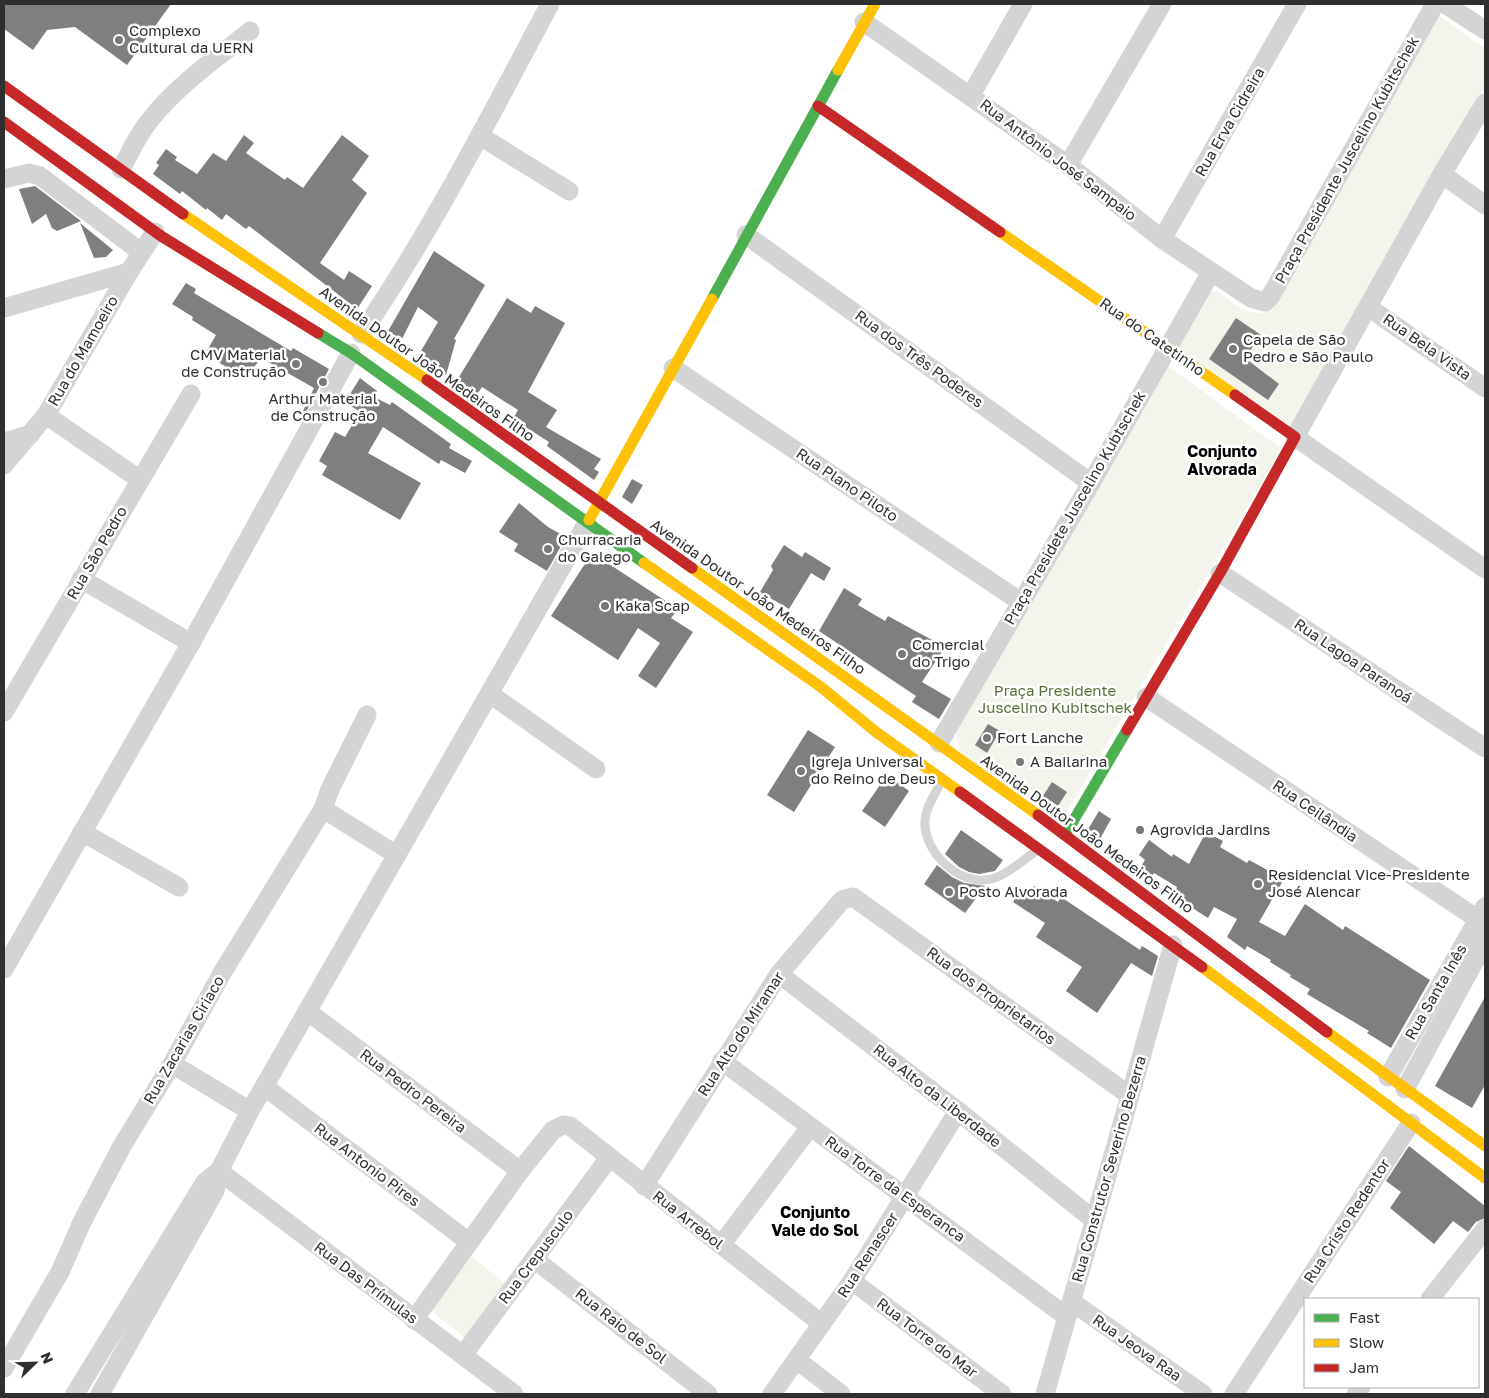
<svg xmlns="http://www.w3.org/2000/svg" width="1489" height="1398" viewBox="0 0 1489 1398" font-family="'Golos Text',sans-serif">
<rect width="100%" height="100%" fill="#fff"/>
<g fill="#f3f5ec">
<path d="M1438,15L1485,48V88L1291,426L1176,349L1207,292L1217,291C1233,302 1249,320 1269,310Z"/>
<path d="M1168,366L1282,449L1061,821L962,755L955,730Z"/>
<path d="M472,1257L507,1285L465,1338L430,1310Z"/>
</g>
<g fill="#7f7f7f">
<path d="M4,4H171L127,65L75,27L47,30L33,50L4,29Z"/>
<path d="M244,135L254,143L246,153L285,180L287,177L303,188L342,135L369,156L352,180L367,193L320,263L344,280L349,271L372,286L357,309L249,226L246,229L226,214L222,220L207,208L206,210L182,191L180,194L153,174L159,165L156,163L166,149L177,157L175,160L197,174L213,153L226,161Z"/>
<path d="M35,186L81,221L57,231L52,228L46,214L32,224L19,189Z"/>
<path d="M80,223L113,250L106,257L94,258Z"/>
<path d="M434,251L485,285L454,339L456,340L446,375L418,356L438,322L418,307L400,343L387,333Z"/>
<path d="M186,283L196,289L194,293L291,351L293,348L329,369L306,412L303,411L314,388L261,358L249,374L236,366L233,371L205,354L216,335L192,320L193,317L172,304Z"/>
<path d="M507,298L531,313L535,306L565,323L528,392L557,410L546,427L601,459L594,469L599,472L594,480L547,446L549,442L513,419L518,410L482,387L476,396L456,382Z"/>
<path d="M1236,318L1261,335L1245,358L1279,384L1268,400L1209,359Z"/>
<path d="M360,378L377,391L374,397L390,405L392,402L451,444L449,448L472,461L465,473L441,460L439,464L383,427L368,453L421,483L400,520L322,475L327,466L319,461L335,432L345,437L360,412L345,402Z"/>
<path d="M632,479L643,485L632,504L622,497Z"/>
<path d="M519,503L548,527L566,537L547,571L514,551L518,544L499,532Z"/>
<path d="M784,545L802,557L805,552L831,568L824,581L811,573L789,609L760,592L773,570L771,566Z"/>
<path d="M592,553L678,609L671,618L693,632L656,688L638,676L660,643L638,628L618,660L551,616Z"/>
<path d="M844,588L862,599L858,605L885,621L888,616L945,647L922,682L951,699L939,719L912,702L916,696L819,631Z"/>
<path d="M988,724L1000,731L987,753L975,745Z"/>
<path d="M808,730L835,747L794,812L767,795Z"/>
<path d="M887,775L909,791L885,827L862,811Z"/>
<path d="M1052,782L1067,792L1058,806L1043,796Z"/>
<path d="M1099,811L1111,819L1100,839L1087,831Z"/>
<path d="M961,830L1003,860L995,871L979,874L969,872L959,867L945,854Z"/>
<path d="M1206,832L1223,841L1220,847L1247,863L1249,860L1284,879L1259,922L1285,936L1305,904L1343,930L1345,926L1430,980L1391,1048L1367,1033L1369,1031L1307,994L1310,989L1290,977L1291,975L1270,962L1271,960L1247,946L1245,950L1227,937L1237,919L1214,907L1208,918L1172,895L1177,887L1154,873L1152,876L1140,868L1145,860L1139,855L1149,840L1172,857L1173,854L1189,864Z"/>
<path d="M937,865L952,877L964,883L985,886L965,913L924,884Z"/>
<path d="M1034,886L1058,902L1061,897L1140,950L1142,946L1158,956L1152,976L1131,963L1097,1013L1066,991L1082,967L1036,937L1045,923L1013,902L1020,890L1028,895Z"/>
<path d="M1485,997V1085L1472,1108L1435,1086Z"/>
<path d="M1409,1146L1485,1206V1218L1476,1222L1468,1232L1453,1221L1434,1244L1390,1208L1401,1192L1386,1181Z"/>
</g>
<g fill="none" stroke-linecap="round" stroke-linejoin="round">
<path stroke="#d4d4d4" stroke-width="9" d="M941,782C936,793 925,808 925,821C923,851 959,887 991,879C1007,875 1023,860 1036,851"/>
<g stroke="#d4d4d4" stroke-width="19">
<path d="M1445,4L1485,30"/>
<path d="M864,22L1068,165L1162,239L1251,298L1265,302L1270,297L1435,4"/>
<path d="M971,95L1023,4"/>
<path d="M1485,103L1442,174L1295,437L1485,569"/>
<path d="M480,136L569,191"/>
<path d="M1068,165L1162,4"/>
<path d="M121,169C130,153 138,134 150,120C177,85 216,59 250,31"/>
<path d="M1442,174L1485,205"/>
<path d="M4,179L29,173L40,176L141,252"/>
<path d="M746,235L1091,483"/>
<path d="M1162,239L1297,4"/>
<path d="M1368,307L1485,388"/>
<path d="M4,308L129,272"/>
<path d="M361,334C433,229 490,116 550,4"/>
<path d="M673,368L1021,602"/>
<path d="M46,415L139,479"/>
<path d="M4,442L31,434"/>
<path d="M4,465L46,415L129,272L155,232"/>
<path d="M1220,573L1485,748"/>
<path d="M81,579L191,643"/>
<path d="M490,694L596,769"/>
<path d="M1146,697L1485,924"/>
<path d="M4,712L191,394"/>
<path d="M939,743L1091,483L1211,272"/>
<path d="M323,809L397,855"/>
<path d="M82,832L179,887"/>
<path d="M4,969L191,643L351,353"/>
<path d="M779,974L958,1111L1094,1220"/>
<path d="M307,1011L520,1171"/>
<path d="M722,1061L1067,1317"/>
<path d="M172,1064L250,1111"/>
<path d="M1388,1077L1485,907"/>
<path d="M265,1087L469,1242"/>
<path d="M1405,1089L1485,942"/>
<path d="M219,1171L514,1394"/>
<path d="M644,1186L779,974L842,900L853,897L1129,1095"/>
<path d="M721,1245L810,1127"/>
<path d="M534,1259L708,1394"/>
<path d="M852,1281L1002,1394"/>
<path d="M1430,1299L1485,1229"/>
<path d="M1072,1302L1203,1394"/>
<path d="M414,1320L520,1171L553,1130L563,1125L570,1126L822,1324"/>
<path d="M463,1355L609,1158"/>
<path d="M797,1360L841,1394"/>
<path d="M4,1368L60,1272L82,1222L122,1146L172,1064L222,973L323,809L330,789L367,715"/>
<path d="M75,1394L205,1182L219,1171"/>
<path d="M100,1394L215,1191L219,1171L250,1111L587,523"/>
<path d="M772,1394L852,1281L958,1111"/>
<path d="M1045,1394L1173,945"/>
<path d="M1234,1394L1411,1123"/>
<path d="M1356,1394L1361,1387"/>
</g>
<g stroke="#4caf50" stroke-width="11">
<path d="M712,299L838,70"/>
<path d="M318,333L351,353L644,563"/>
<path d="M1065,835L1127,730"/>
</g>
<g stroke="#ffc107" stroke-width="11">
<path d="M838,70L875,4"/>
<path d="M183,214L427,380"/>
<path d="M1000,232L1235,395"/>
<path d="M589,520L712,299"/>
<path d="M644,563L821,687L876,732L960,792"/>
<path d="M692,568L1038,815"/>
<path d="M1202,967L1485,1178"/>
<path d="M1327,1032L1485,1146"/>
</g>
<g stroke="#c62828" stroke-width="11">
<path d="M4,86L183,214"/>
<path d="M818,106L1000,232"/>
<path d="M4,122L161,236L318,333"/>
<path d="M427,380L692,568"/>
<path d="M1127,730L1220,573L1295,437L1235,395"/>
<path d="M960,792L1202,967"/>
<path d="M1038,815L1327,1032"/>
</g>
</g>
<g fill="#787878" stroke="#fff" stroke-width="2">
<circle cx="119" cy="40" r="5"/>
<circle cx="1233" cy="349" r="5"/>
<circle cx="296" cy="364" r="5"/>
<circle cx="323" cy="382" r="5"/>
<circle cx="548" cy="549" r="5"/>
<circle cx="605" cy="606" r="5"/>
<circle cx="902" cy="654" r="5"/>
<circle cx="987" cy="738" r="5"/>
<circle cx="1020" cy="762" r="5"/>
<circle cx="801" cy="771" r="5"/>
<circle cx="1140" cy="830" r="5"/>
<circle cx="1258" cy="884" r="5"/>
<circle cx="949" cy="892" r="5"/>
</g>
<g text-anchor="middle" stroke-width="5" stroke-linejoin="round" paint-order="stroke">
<g font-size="15" fill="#2f2f2f" stroke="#fff" text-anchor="start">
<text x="129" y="36">Complexo<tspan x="129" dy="17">Cultural da UERN</tspan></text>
<text x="1243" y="345">Capela de São<tspan x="1243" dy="17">Pedro e São Paulo</tspan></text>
<text x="286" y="360" text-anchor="end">CMV Material<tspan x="286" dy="17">de Construção</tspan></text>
<text x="323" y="404" text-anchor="middle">Arthur Material<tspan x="323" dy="17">de Construção</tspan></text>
<text x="558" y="545">Churracaria<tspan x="558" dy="17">do Galego</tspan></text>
<text x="615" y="611">Kaka Scap</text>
<text x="912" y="650">Comercial<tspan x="912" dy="17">do Trigo</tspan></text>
<text x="997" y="743">Fort Lanche</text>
<text x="811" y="767">Igreja Universal<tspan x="811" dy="17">do Reino de Deus</tspan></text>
<text x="1030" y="767">A Bailarina</text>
<text x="1150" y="835">Agrovida Jardins</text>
<text x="1268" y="880">Residencial Vice-Presidente<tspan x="1268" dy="17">José Alencar</tspan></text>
<text x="959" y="897">Posto Alvorada</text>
</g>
<g font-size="15" fill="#2f2f2f" stroke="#fff">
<text transform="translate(1230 122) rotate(-60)" y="5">Rua Erva Cidreira</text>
<text transform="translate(1058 160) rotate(37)" y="5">Rua Antônio José Sampaio</text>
<text transform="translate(1347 160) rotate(-61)" y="5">Praça Presidente Juscelino Kubitschek</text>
<text transform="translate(1152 337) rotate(35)" y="5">Rua do Catetinho</text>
<text transform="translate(1427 347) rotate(35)" y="5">Rua Bela Vista</text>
<text transform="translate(83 351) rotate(-60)" y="5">Rua do Mamoeiro</text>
<text transform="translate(919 359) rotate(36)" y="5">Rua dos Três Poderes</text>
<text transform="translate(427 364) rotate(35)" y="5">Avenida Doutor João Medeiros Filho</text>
<text transform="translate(847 485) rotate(34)" y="5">Rua Plano Piloto</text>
<text transform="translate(1075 508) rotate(-60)" y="5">Praça Presidete Juscelino Kubtschek</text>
<text transform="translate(97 553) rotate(-60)" y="5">Rua São Pedro</text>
<text transform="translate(758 597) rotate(35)" y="5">Avenida Doutor João Medeiros Filho</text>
<text transform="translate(1353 661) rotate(34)" y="5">Rua Lagoa Paranoá</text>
<text transform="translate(1315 811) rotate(34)" y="5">Rua Ceilândia</text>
<text transform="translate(1087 834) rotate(36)" y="5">Avenida Doutor João Medeiros Filho</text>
<text transform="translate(1436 992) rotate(-60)" y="5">Rua Santa Inês</text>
<text transform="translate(991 996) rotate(36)" y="5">Rua dos Proprietarios</text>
<text transform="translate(741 1034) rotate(-57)" y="5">Rua Alto do Miramar</text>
<text transform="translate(184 1040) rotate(-60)" y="5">Rua Zacarias Ciriaco</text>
<text transform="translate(413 1091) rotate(37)" y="5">Rua Pedro Pereira</text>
<text transform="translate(937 1096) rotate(38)" y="5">Rua Alto da Liberdade</text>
<text transform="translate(367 1165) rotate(37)" y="5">Rua Antonio Pires</text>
<text transform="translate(1109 1169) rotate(-74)" y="5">Rua Construtor Severino Bezerra</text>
<text transform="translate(895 1189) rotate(36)" y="5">Rua Torre da Esperanca</text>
<text transform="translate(688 1220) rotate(38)" y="5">Rua Arrebol</text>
<text transform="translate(1347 1221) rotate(-57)" y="5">Rua Cristo Redentor</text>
<text transform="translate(868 1255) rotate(-57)" y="5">Rua Renascer</text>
<text transform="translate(536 1257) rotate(-53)" y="5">Rua Crepusculo</text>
<text transform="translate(366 1283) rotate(37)" y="5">Rua Das Prímulas</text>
<text transform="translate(621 1326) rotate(38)" y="5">Rua Raio de Sol</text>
<text transform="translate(927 1338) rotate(37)" y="5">Rua Torre do Mar</text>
<text transform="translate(1137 1348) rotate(35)" y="5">Rua Jeova Raa</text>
</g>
<g font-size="15" fill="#5c6e39" stroke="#fff">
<text x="1055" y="696">Praça Presidente<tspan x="1055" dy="17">Juscelino Kubitschek</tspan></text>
</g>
<g font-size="16" font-weight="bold" fill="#000" stroke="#fff">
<text x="1222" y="457">Conjunto<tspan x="1222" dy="18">Alvorada</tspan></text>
<text x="815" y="1218">Conjunto<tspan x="815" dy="18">Vale do Sol</tspan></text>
</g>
</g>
<rect width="1489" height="1398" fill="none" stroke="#2f2f2f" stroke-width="10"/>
<rect x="1304" y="1298" width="175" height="90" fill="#ffffff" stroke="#acacac"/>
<rect x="1314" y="1314" width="25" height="8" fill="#4caf50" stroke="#acacac"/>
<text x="1349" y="1323" font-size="15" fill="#2f2f2f">Fast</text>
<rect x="1314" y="1339" width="25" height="8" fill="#ffc107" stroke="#acacac"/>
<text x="1349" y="1348" font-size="15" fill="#2f2f2f">Slow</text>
<rect x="1314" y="1364" width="25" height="8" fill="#c62828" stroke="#acacac"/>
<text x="1349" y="1373" font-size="15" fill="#2f2f2f">Jam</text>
<g transform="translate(35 1363) rotate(67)" stroke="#ffffff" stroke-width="4" paint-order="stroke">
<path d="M0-4L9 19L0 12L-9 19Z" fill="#2f2f2f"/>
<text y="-8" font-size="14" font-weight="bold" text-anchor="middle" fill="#2f2f2f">N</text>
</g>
</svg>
